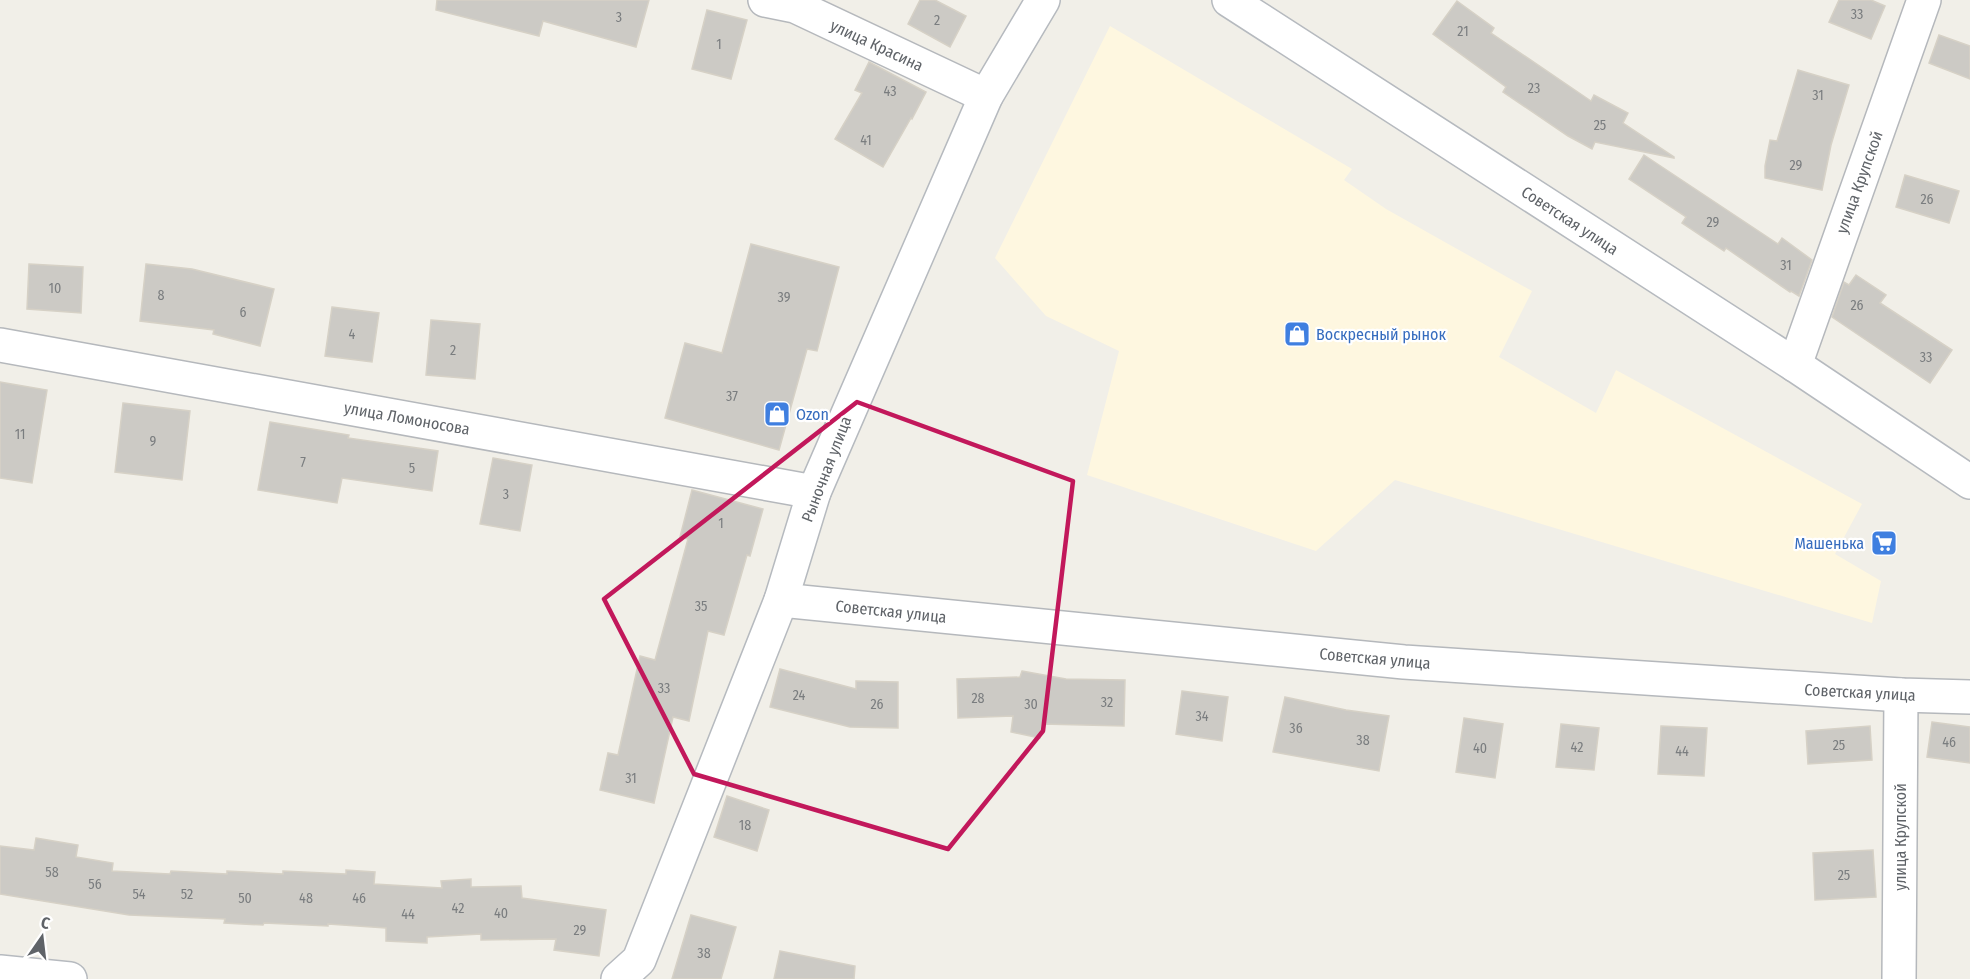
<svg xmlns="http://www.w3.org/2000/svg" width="1970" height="979" viewBox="0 0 1970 979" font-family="'Fira Sans Condensed',sans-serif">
<rect width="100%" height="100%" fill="#f1efe8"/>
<path fill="#fef7e0" d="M1110,26L1352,169L1344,180L1386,209L1532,291L1499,357L1596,413L1616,370L1862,504L1835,554L1881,581L1872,623L1395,480L1316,551L1087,475L1119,351L1046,316L995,258Z"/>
<g fill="#cccac5" stroke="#d6d1c6" stroke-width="1.5">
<path d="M437,0H649L636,47L543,21L539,36L436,10Z"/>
<path d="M920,0H935L966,16L950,47L908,24Z"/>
<path d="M1839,0H1871L1885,6L1871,39L1829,22Z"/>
<path d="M1457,1L1494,28L1491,33L1591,101L1594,95L1628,113L1623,123L1674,157V158L1595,142L1592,149L1568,136L1503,92L1506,87L1433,34Z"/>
<path d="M707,10L747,20L731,79L692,69Z"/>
<path d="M1939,35L1970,46V79L1929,63Z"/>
<path d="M869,62L926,92L912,119L911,118L883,167L835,139L862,93L855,90Z"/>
<path d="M1798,70L1849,85L1831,145L1822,190L1765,178V166L1770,140L1777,141Z"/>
<path d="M1644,155L1778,244L1782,238L1812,260L1799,296L1791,291L1790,292L1726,248L1724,251L1682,223L1686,217L1629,179Z"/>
<path d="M1905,175L1959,191L1949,223L1896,207Z"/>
<path d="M751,244L839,267L817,351L807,349L779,450L665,418L685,343L722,353Z"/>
<path d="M29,264L83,267L81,313L27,309Z"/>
<path d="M146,264L192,269L274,289L260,346L213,334L214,330L140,321Z"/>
<path d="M1856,275L1886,295L1880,303L1952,350L1930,383L1832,317L1844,282L1849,285Z"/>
<path d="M332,307L379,313L372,362L325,356Z"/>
<path d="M431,320L480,324L475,379L426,375Z"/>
<path d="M0,382L47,390L32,483L0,478Z"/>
<path d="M123,403L190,411L182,480L115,472Z"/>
<path d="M270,422L349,435L348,438L438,451L432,491L342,478L337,503L258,490Z"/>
<path d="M493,458L532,465L520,531L480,524Z"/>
<path d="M692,490L763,509L750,556L747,555L724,635L708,631L689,721L673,717L654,803L600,790L608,753L618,755L640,656L655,660L688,539L680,537Z"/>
<path d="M780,669L856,689V681L898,682V728L850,727L770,707Z"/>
<path d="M1022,671L1066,679L1125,680L1124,726L1042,724L1040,738L1011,732L1013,716L958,718L957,679L1020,677Z"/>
<path d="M1182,691L1228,697L1222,741L1176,734Z"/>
<path d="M1285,697L1346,710L1389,716L1379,771L1273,752Z"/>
<path d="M1464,718L1503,724L1495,778L1456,772Z"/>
<path d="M1932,722L1970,727V763L1927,757Z"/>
<path d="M1561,724L1599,728L1594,770L1556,767Z"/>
<path d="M1661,726L1707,728L1704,776L1658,774Z"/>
<path d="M1870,726L1872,760L1808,764L1806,731Z"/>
<path d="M727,796L769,810L757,851L714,837Z"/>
<path d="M36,838L78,845L76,857L113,863L112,871L170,874L171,871L227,874V871L283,874V871L346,874V870L375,872L374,884L442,888L441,881L471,879V887L521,886L522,898L606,910L599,956L554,950L556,939L481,940V934L427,937V943L386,941V928L328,924V926L264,923L263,925L224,923L225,919L129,915L0,894V846L34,850Z"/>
<path d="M1873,850L1876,897L1815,900L1813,853Z"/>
<path d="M691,915L736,927L721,979H672Z"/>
<path d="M780,951L855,966L854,979H774Z"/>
</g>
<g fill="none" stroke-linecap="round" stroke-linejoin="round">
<defs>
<g id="street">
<path d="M765,0L795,6L986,96"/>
<path d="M0,345L814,492"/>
<path d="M1795,365L1924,0"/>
<path d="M781,600L1404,662L1901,695L1970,697"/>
<path d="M1899,979L1901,695"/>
</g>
<g id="secondary">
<path d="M1229,0L1795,365L1970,482"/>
<path d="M0,972L70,979"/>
<path d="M618,979L639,960L781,600L814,492L986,96L1043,0"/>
</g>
</defs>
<use href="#street" stroke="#b5b8bc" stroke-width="36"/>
<use href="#secondary" stroke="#b6babf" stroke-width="36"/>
<use href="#street" stroke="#fff" stroke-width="33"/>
<use href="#secondary" stroke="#fff" stroke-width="33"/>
</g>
<path fill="none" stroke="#c2185b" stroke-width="4.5" stroke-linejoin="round" d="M857,402L1073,481L1043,731L948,849L694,774L604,599Z"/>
<defs>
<symbol id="shop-square" viewBox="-11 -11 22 22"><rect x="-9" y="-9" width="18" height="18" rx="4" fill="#3f7fe0" stroke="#fff"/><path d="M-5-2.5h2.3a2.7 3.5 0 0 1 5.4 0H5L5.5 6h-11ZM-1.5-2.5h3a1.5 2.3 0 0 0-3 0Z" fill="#fff"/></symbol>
<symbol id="supermarket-square" viewBox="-11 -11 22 22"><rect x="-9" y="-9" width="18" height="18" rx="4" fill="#3f7fe0" stroke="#fff"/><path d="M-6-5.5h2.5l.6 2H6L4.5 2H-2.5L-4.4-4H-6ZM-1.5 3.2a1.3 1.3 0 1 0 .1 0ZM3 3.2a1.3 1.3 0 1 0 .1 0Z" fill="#fff"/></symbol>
</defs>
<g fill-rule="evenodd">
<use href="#shop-square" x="1282" y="319" width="30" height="30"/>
<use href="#shop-square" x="762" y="399" width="30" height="30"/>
<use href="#supermarket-square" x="1869" y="528" width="30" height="30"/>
</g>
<g text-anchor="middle" stroke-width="4.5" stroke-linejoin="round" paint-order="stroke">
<g font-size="14" fill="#7a7d7f">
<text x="1857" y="19">33</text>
<text x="619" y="22">3</text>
<text x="937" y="25">2</text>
<text x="1463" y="36">21</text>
<text x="719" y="49">1</text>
<text x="1534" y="93">23</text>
<text x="890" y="96">43</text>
<text x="1818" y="100">31</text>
<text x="1600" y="130">25</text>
<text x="866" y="145">41</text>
<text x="1796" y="170">29</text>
<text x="1927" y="204">26</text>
<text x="1713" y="227">29</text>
<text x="1786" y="270">31</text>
<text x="55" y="293">10</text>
<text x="161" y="300">8</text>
<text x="784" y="302">39</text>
<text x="1857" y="310">26</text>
<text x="243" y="317">6</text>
<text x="352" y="339">4</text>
<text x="453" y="355">2</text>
<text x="1926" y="362">33</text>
<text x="732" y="401">37</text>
<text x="20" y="439">11</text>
<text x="153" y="446">9</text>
<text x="303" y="467">7</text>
<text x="412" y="473">5</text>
<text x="506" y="499">3</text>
<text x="721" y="528">1</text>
<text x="701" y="611">35</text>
<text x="664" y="693">33</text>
<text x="799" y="700">24</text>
<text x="978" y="703">28</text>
<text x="1107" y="707">32</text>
<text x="877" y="709">26</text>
<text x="1031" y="709">30</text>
<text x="1202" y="721">34</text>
<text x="1296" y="733">36</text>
<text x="1363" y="745">38</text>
<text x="1949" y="747">46</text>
<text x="1839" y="750">25</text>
<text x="1577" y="752">42</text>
<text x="1480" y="753">40</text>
<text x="1682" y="756">44</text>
<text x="631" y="783">31</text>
<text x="745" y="830">18</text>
<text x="52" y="877">58</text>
<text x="1844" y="880">25</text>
<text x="95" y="889">56</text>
<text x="139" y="899">54</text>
<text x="187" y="899">52</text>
<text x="245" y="903">50</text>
<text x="306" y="903">48</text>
<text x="359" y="903">46</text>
<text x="458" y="913">42</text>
<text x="501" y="918">40</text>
<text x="408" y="919">44</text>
<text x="580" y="935">29</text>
<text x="704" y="958">38</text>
</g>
<g font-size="16" fill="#5f6368" stroke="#fff">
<text transform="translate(877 45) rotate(25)" y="6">улица Красина</text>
<text transform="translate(1859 182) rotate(-70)" y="6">улица Крупской</text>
<text transform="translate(1570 220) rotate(33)" y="6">Советская улица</text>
<text transform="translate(407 418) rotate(10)" y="6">улица Ломоносова</text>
<text transform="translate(826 469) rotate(-69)" y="6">Рыночная улица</text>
<text transform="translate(891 611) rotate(6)" y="6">Советская улица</text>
<text transform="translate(1375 658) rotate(5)" y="6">Советская улица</text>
<text transform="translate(1860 692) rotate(3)" y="6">Советская улица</text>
<text transform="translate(1900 837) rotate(-90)" y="6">улица Крупской</text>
</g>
<g font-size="16" fill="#366cbe" stroke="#fff" text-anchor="start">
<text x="1316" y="340">Воскресный рынок</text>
<text x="796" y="420">Ozon</text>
<text x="1864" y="549" text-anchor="end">Машенька</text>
</g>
</g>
<g transform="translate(42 937) rotate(14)" stroke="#ffffff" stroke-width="4.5" paint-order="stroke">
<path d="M0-4.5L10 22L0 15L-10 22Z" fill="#5f6368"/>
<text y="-9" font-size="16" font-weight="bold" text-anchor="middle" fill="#5f6368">С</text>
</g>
</svg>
